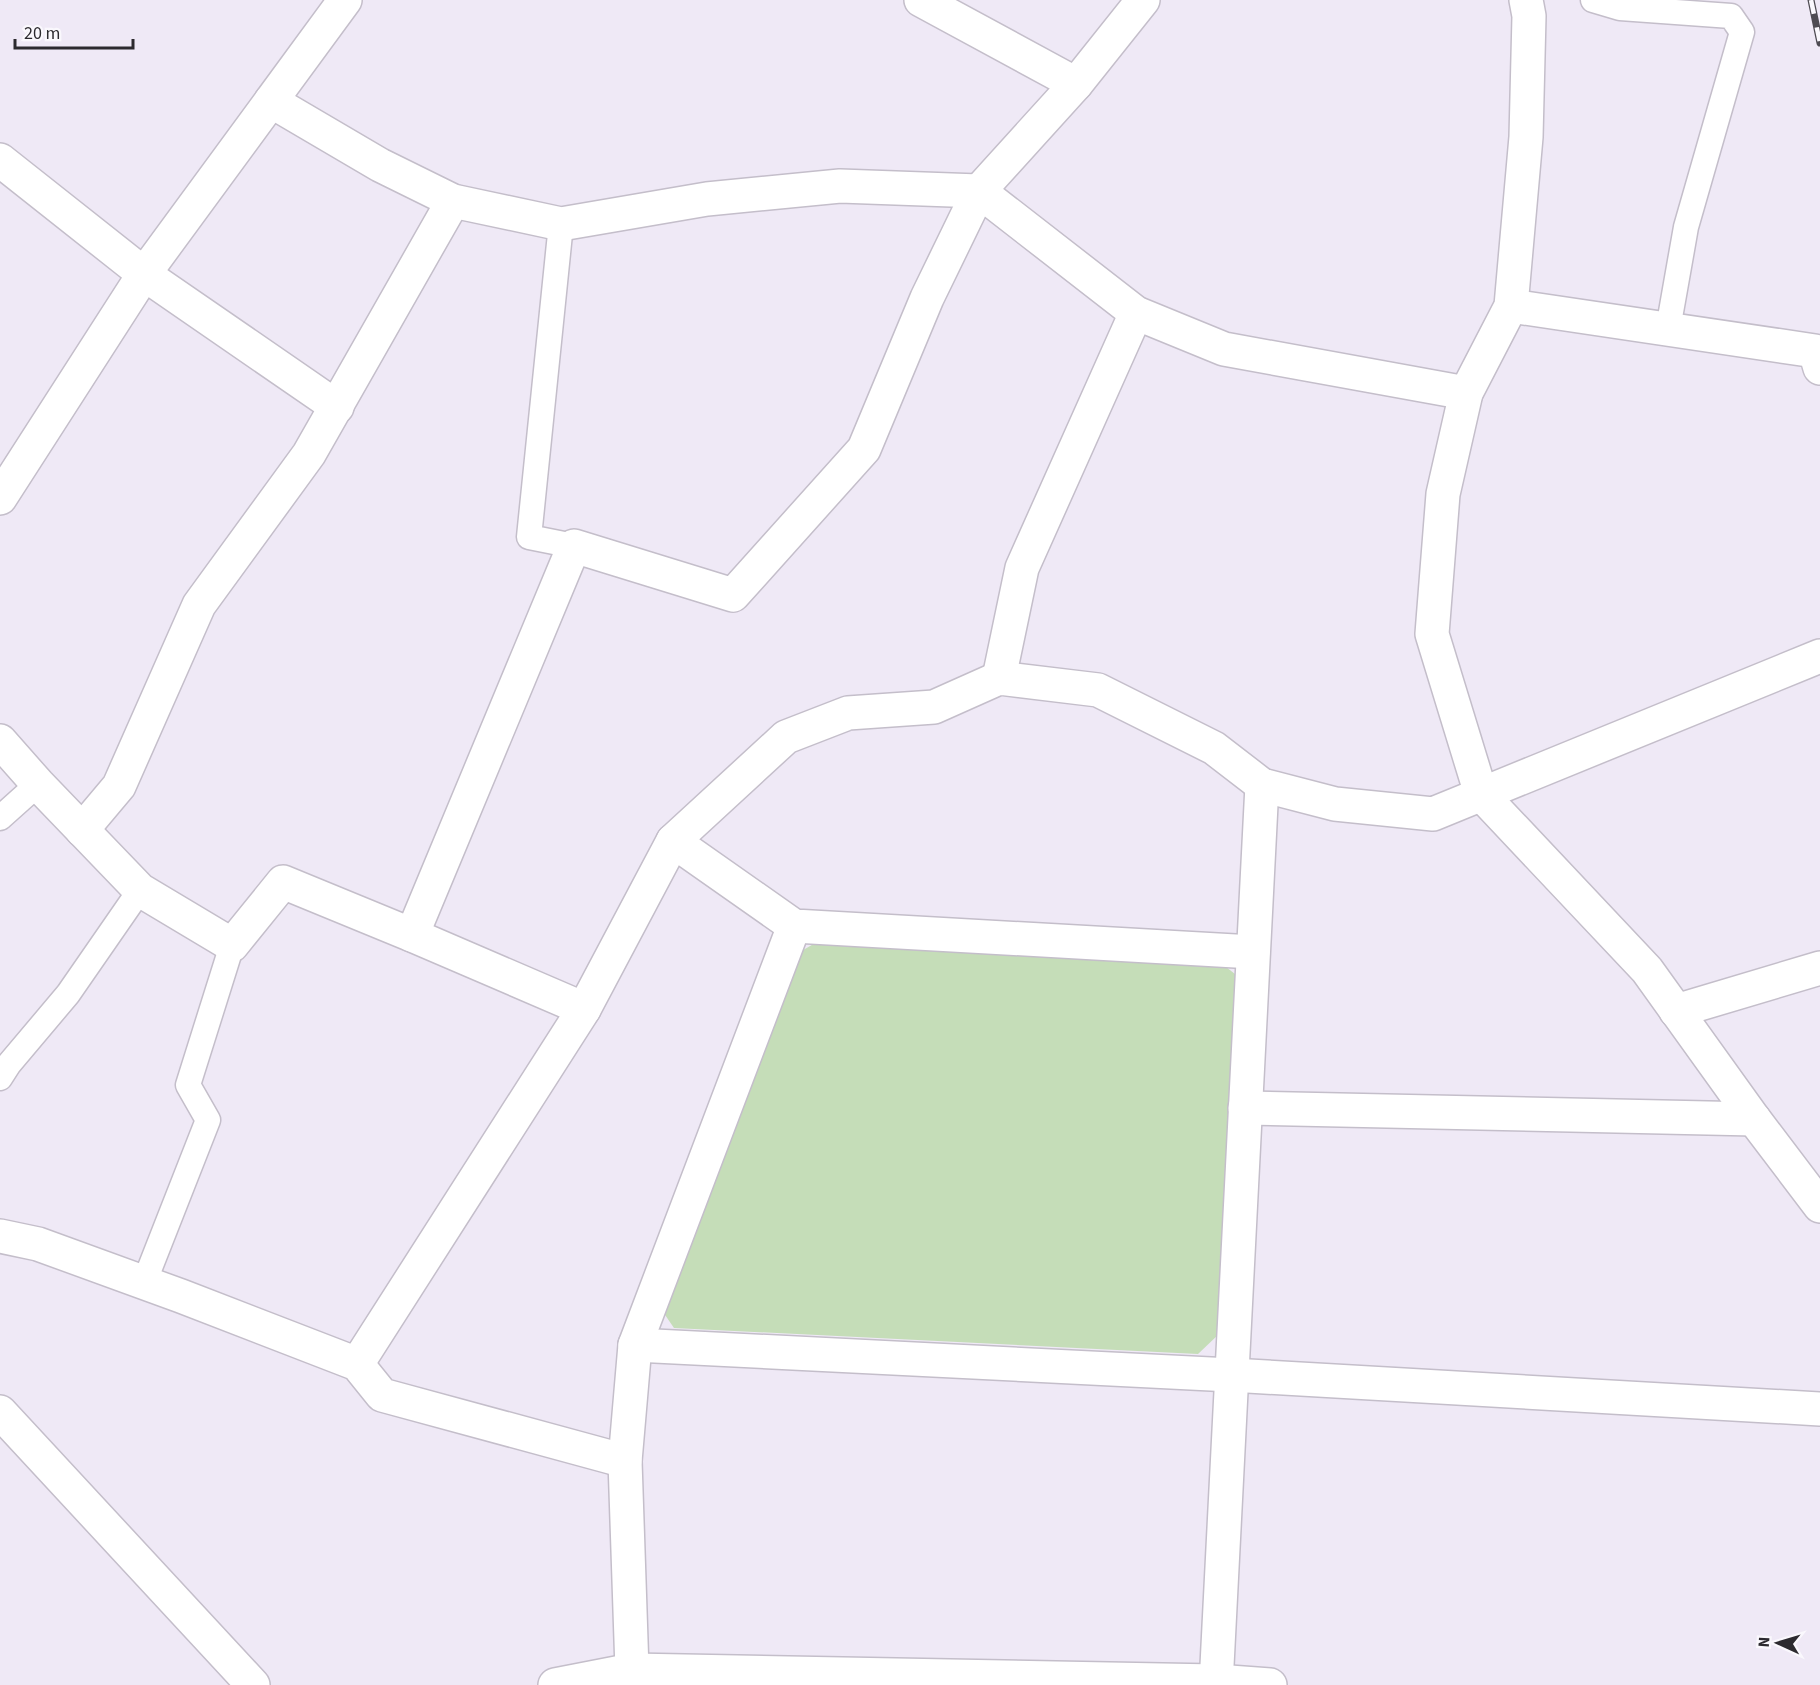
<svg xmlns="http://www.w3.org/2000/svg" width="1820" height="1685" viewBox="0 0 1820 1685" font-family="'Source Sans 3',sans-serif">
<rect width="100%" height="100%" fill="#efe9f6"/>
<path fill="#c5ddb8" d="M817,942L1217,960L1235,974L1219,1334L1198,1354L674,1328L661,1309L798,953Z"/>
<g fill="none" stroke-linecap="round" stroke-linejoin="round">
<defs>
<g id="lane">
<path d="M1593,0L1620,8L1731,16L1742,32L1686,227L1668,329"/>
<path d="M561,224L529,537L574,546"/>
<path d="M0,818L38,784"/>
<path d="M0,1078L9,1064L68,994L140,890"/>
<path d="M144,1283L208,1120L188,1085L232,945"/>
</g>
<g id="street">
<path d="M921,0L1076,84"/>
<path d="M1526,0L1529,16L1526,137L1511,306L1466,393L1443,494L1432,634L1481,794L1647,970L1754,1119L1820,1206"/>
<path d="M271,101L380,165L453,201L561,224L707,199L840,186L979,191L1136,313L1224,349L1466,393"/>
<path d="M0,160L144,274L337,407"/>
<path d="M1511,306L1815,351L1820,368"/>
<path d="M0,498L144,274L345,0"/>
<path d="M999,678L1022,568L1136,313"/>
<path d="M0,741L38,784L140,890L232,945L283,882L412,935L584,1009"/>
<path d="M82,830L119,786L199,605L309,454L453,201"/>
<path d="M673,841L794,926L1253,952"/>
<path d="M412,935L574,546L733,595L864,449L927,298L979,191L1076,84L1143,0"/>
<path d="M1676,1011L1820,968"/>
<path d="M1245,1108L1754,1119"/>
<path d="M0,1236L38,1244L181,1296L357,1364L382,1395L625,1461"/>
<path d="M635,1345L1231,1375L1820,1409"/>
<path d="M357,1364L584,1009L673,841L786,737L848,713L934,707L999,678L1098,690L1214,748L1262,785L1335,804L1433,814L1820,656"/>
<path d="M632,1670L625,1461L635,1345L794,926"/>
<path d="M1216,1685L1262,785"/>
</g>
<g id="secondary">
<path d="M0,1412L253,1685"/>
<path d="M555,1685L632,1670L1216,1681L1270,1685"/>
</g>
</defs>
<use href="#lane" stroke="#c4beca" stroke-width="27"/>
<use href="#street" stroke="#c4beca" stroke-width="36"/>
<use href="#secondary" stroke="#c4beca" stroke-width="36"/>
<use href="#lane" stroke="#fff" stroke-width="24"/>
<use href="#street" stroke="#fff" stroke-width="33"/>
<use href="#secondary" stroke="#fff" stroke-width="33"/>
<defs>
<path id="rail" d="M1811,0L1820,43"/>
</defs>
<use href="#rail" stroke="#4e4b52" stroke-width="7"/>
<use href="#rail" stroke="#faf8fd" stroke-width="4.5" stroke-dasharray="14" stroke-linecap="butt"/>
</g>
<g transform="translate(1778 1643) rotate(274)" stroke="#faf8fd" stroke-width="4.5" paint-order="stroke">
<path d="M0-4.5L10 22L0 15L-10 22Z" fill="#2c2a2f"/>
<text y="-9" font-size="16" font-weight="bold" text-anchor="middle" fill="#2c2a2f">N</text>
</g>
<path d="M15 39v9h118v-9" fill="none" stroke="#2c2a2f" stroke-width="3"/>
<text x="24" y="39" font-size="18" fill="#2c2a2f" stroke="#faf8fd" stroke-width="4.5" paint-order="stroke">20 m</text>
</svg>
